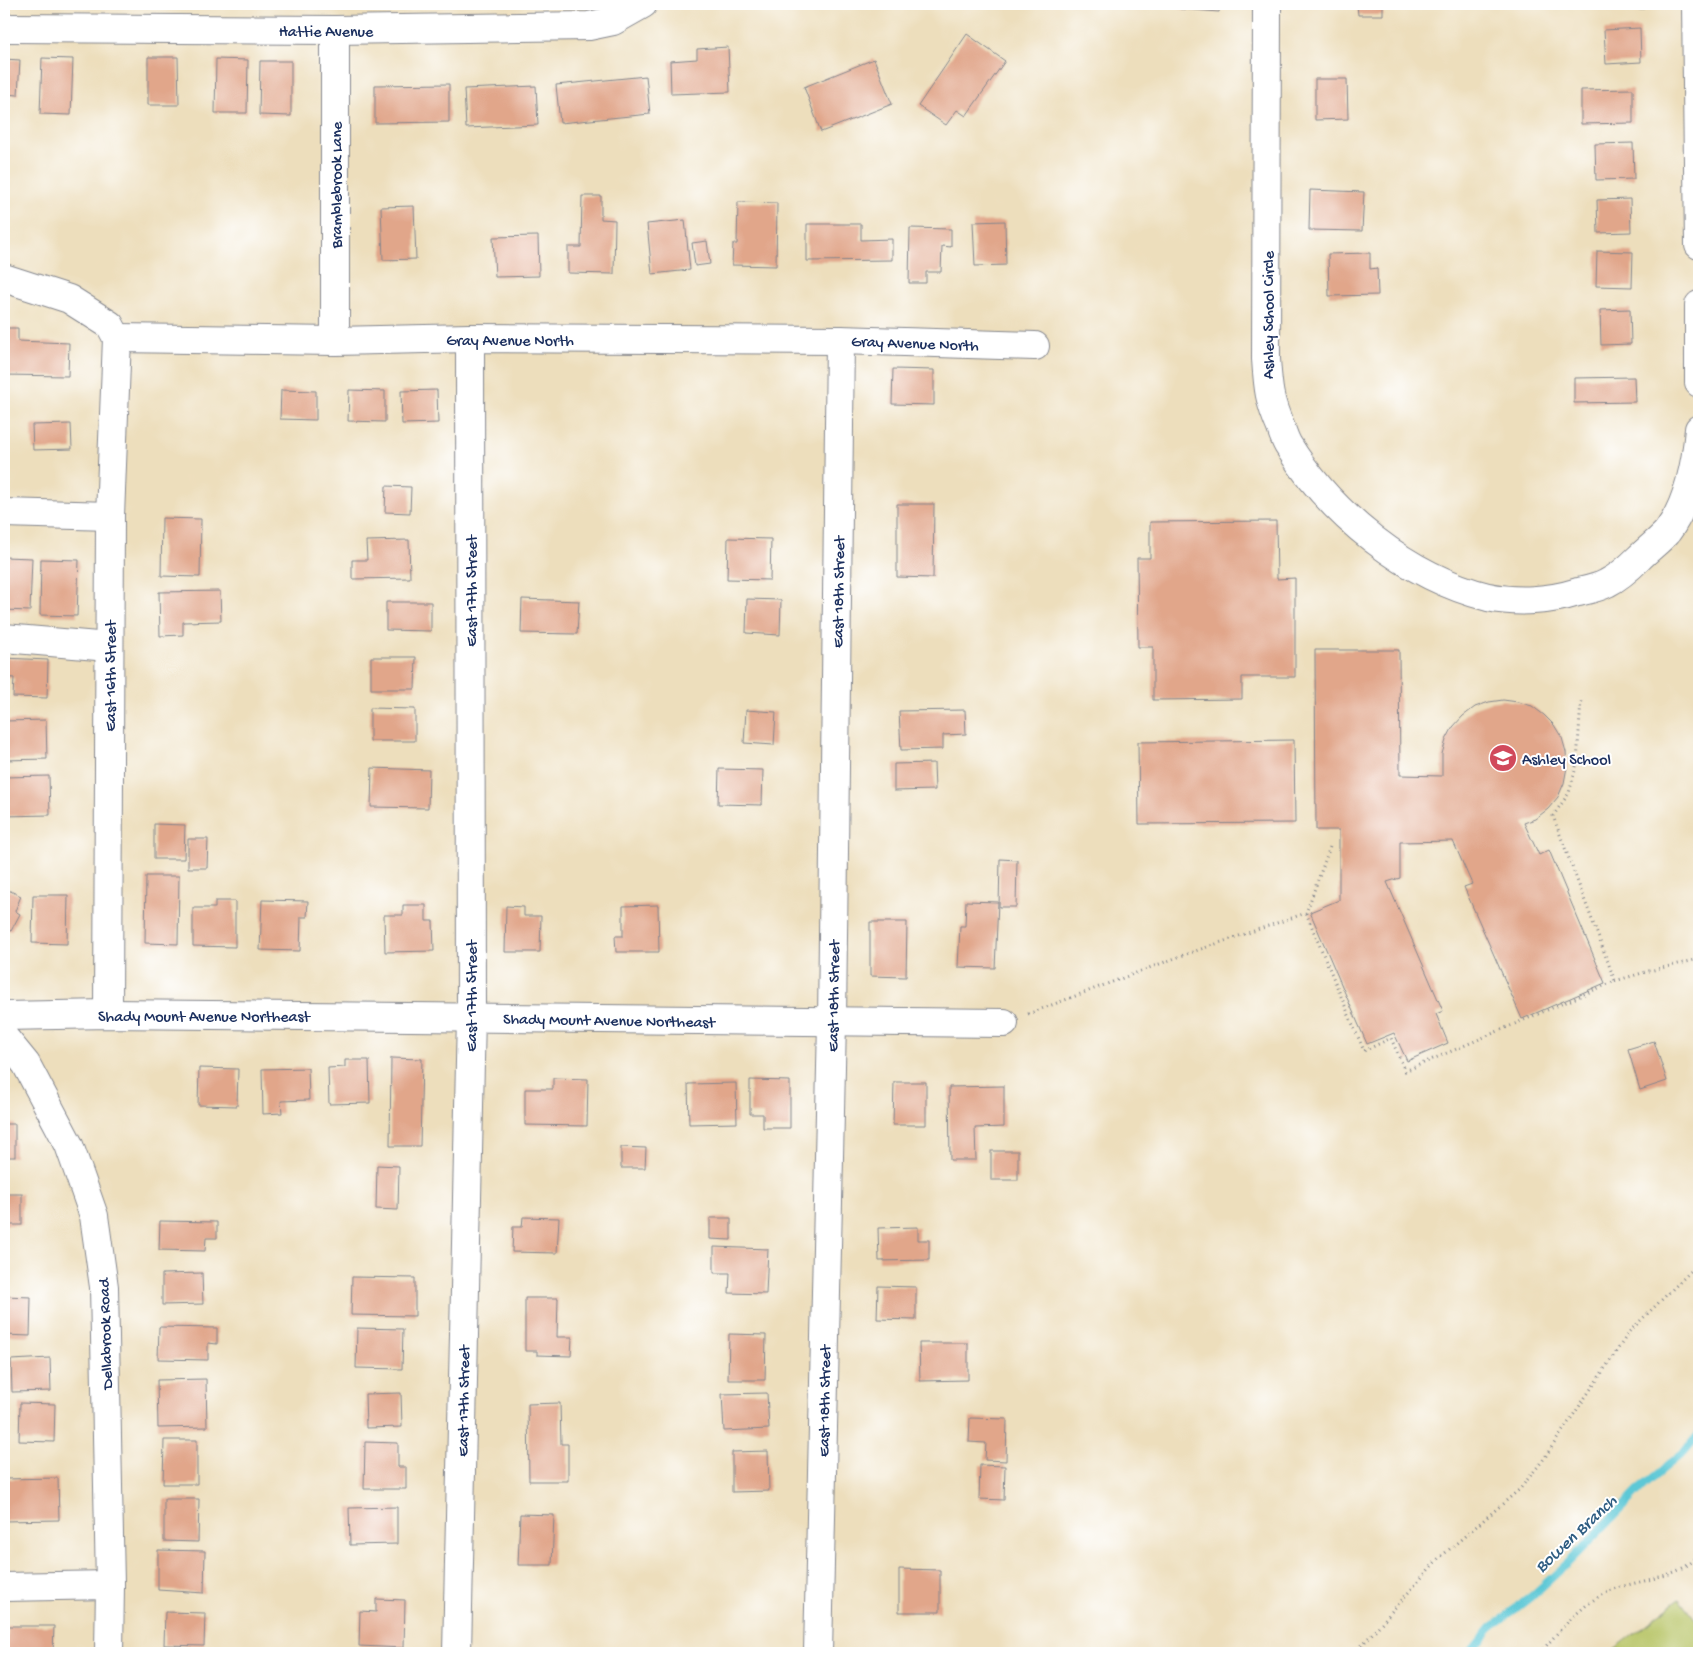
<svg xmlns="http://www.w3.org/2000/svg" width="1703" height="1657" viewBox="0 0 1703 1657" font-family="'Gochi Hand',sans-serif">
<rect width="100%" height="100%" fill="#fff"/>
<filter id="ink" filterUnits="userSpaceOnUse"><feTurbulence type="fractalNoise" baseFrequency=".02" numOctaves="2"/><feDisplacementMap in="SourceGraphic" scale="10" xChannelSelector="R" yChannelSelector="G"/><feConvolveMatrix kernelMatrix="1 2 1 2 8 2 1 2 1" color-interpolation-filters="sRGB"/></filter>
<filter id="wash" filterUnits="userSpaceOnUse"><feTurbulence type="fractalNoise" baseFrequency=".0096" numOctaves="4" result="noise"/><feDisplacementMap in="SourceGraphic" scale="20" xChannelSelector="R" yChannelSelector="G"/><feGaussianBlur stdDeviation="1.12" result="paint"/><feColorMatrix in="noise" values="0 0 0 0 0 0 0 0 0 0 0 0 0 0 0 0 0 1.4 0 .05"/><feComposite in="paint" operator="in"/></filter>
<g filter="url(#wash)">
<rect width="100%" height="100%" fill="#eddebc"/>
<path fill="#b8c567" stroke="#6a7a62" d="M1680,1599L1699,1624V1653H1609Z"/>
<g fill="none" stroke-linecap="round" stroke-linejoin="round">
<path stroke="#5dc8d6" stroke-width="8" d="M1470,1653L1491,1628L1533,1595L1571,1560L1645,1484L1684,1452L1699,1434"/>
</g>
<g id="blocks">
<g fill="#e1a68a">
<path d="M1180,4H1220L1219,12L1180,9Z"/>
<path d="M1357,4H1383V15H1358Z"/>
<path d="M1609,4H1644V9L1609,8Z"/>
<path d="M1640,28L1641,62L1606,64L1604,30Z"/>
<path d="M967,34L1005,61L966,116L957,110L946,125L918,106Z"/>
<path d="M728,47L730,92L671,94L670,61L697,59V49Z"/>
<path d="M148,57H178L179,105H148Z"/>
<path d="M42,58L73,59L71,115L40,114Z"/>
<path d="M4,59L20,60L18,95L4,94Z"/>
<path d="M216,59L248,60L247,113H215Z"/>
<path d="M874,59L892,104L821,132L804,87Z"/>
<path d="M260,61H291V116L259,115Z"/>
<path d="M646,76L650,114L560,123L556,85Z"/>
<path d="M1315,79H1347L1348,119L1315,120Z"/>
<path d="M449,84V122L375,123V85Z"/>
<path d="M536,86L538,125L466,128L464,89Z"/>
<path d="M1633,89V123L1581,124V90Z"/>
<path d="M1633,143L1634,179L1596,180L1595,144Z"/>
<path d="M1310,190L1364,192L1362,231L1309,230Z"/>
<path d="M582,196H601V219L615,220L614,274L568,273V247H581Z"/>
<path d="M1630,199L1631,232L1598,233L1597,200Z"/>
<path d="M738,202L777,203L776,266L732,265L733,244H737Z"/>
<path d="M414,206L416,259L383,260L381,207Z"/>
<path d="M685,220L690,270L652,274L647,224Z"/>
<path d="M1005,221L1006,265L975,266L973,222Z"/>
<path d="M807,224H861V240L892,239V260L807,261Z"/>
<path d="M910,228L951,229V247L942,246L941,272H926V283H909Z"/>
<path d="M538,236L539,276L495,277L493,237Z"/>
<path d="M707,241L710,264L695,266L692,243Z"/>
<path d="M1597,251L1633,252L1632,287L1596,286Z"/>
<path d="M1370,253V269L1377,268L1378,295L1329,296L1328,254Z"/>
<path d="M1630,309L1631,344L1601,345L1600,310Z"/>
<path d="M4,328H18V341L69,343L68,376L4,375Z"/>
<path d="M893,369L934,370V405L892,404Z"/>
<path d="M1634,377L1635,402L1574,403V378Z"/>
<path d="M281,390L316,391V420L280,419Z"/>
<path d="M349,390L385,391V422L348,421Z"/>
<path d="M437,390L438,423L402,424L401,391Z"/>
<path d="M71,424L72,449L33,450L32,425Z"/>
<path d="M386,486L411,487L410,513L385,512Z"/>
<path d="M897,504H934L933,578L897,577Z"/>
<path d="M162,518L201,519L200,577L161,576Z"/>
<path d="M1276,521L1277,579L1295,578V677H1242V699L1153,700V647H1138L1137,558H1150V522Z"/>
<path d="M728,538L771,539L770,580L727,579Z"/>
<path d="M409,540L410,578L352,579V560H367L366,541Z"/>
<path d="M4,557L32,558L30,611L4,610Z"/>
<path d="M41,559L79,560L77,616L40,615Z"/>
<path d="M220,591L221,621L183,622V635L160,636L159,592Z"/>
<path d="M522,599L579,601L577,634L521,633Z"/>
<path d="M747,599L781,600L780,635L746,633Z"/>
<path d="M386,602H431V631L386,630Z"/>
<path d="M1315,650H1399L1400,775L1442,776V754L1446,740L1453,727L1463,716L1475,707L1489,702L1503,700L1518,702L1532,706L1544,715L1554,725L1562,738L1566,752L1567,767L1564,783L1558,797L1548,809L1535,819L1524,823L1539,855L1549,850L1605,983L1522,1019L1464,887L1472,884L1453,841L1400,842V878L1387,882L1443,1011L1436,1014L1448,1043L1407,1061L1394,1033L1367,1044L1310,912L1339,900V830H1316Z"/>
<path d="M371,657H416L415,689H371Z"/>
<path d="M4,658L48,660L47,698L13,697L14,678L4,677Z"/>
<path d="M370,708L415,709V741H370Z"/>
<path d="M746,710L776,712L774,745L744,743Z"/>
<path d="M965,710L966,734L943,735V749L901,750L899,711Z"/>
<path d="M46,720L47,759L4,760V721Z"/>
<path d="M1294,740L1295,823L1139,824L1138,742Z"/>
<path d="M934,763L935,790L894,791V764Z"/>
<path d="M372,768L429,770L428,808L371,807Z"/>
<path d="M719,769L763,770L762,805L718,804Z"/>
<path d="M49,776L50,815L4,816V777Z"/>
<path d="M154,824L185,825L184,859H154Z"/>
<path d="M188,839H208L207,868H188Z"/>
<path d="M1000,859L1017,860L1016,907H999Z"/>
<path d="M146,876H179L178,944L145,943Z"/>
<path d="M4,888L21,896L15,911L20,914L11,931L4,928Z"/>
<path d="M33,895H68L67,944L32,943Z"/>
<path d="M262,900L308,901L307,917H301L300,951L260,950Z"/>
<path d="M215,901H235V947L193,946V908H215Z"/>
<path d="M966,901L998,902L995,968L958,967L960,926H965Z"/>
<path d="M403,905H426V921H433L434,951L385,952L384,915H403Z"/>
<path d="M658,905L659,952H616L615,936H623V906Z"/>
<path d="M506,906L524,907V916H541L540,952H505Z"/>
<path d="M870,922H907L906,977L870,976Z"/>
<path d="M1654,1041L1667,1081L1640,1090L1628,1049Z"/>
<path d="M391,1058L422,1059L420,1146H390Z"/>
<path d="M345,1060H369L370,1103L329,1104L328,1068L345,1067Z"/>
<path d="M199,1068L238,1069L237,1106L198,1105Z"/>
<path d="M308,1068L309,1100L281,1101L282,1113L263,1114L262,1069Z"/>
<path d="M553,1078L588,1079L587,1126L525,1125V1089H553Z"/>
<path d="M750,1080L790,1081V1128H763V1114H750Z"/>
<path d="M894,1082H926V1125H893Z"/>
<path d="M736,1083L737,1123L689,1124L688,1084Z"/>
<path d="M1004,1086V1127L975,1128L976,1160H950L949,1087Z"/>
<rect x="4" y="1124" width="11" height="33"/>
<path d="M621,1147L646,1148L645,1168H621Z"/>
<rect x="991" y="1151" width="27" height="29"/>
<path d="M377,1165L399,1166L398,1210L376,1209Z"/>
<rect x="4" y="1194" width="18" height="31"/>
<path d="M523,1217L559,1218L557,1253L512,1252L513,1227H522Z"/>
<path d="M710,1218H731V1240L710,1239Z"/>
<path d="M160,1221L217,1222V1238H206L205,1251L159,1250Z"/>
<path d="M918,1227V1240H929V1260L879,1261L878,1228Z"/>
<path d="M714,1247L768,1249L766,1294L729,1293L730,1273H714Z"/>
<path d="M202,1273L203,1304L162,1305V1274Z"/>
<path d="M352,1277L415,1278V1316L351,1315Z"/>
<path d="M878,1286L916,1287V1320L877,1319Z"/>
<path d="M4,1296L31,1297L30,1336L4,1335Z"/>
<path d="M525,1298H558L557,1337H572L571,1356L537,1355V1351H525Z"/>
<path d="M159,1327L217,1328V1344L208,1343V1360L158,1359Z"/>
<path d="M357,1328L403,1329L402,1369L356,1368Z"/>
<path d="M729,1334L766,1335L765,1380H728Z"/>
<path d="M919,1343H968V1380L920,1381Z"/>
<path d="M50,1358L51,1391L12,1392L11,1360Z"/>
<path d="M206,1379L207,1427L158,1428L157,1380Z"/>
<path d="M401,1393L402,1427L366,1428L365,1394Z"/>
<path d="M767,1393L769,1429L724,1431L722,1394Z"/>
<path d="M20,1403L55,1404L54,1442L19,1441Z"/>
<path d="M560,1403L561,1444H568V1481H529L528,1404Z"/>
<path d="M970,1418L1007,1419L1006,1461L985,1460L986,1443L969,1442Z"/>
<path d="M164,1440H197V1484H163Z"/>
<path d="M365,1442L398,1443V1467H406V1489H364Z"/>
<path d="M768,1451L769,1491L732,1492V1452Z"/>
<path d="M980,1465L1005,1466L1004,1500L979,1499Z"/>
<path d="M58,1478L59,1520L4,1521V1479Z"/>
<path d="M164,1499H199L198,1542L164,1541Z"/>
<path d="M397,1507V1544L350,1545L349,1508Z"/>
<path d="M520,1514L554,1515L552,1565H518Z"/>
<path d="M158,1550L205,1551L204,1593L158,1590Z"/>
<path d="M899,1569L940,1570V1612H899Z"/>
<path d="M376,1599L405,1600L404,1648L359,1646L360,1611L376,1612Z"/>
<path d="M165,1612L205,1613L204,1646L164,1645Z"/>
<path d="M8,1626H54L53,1653H7Z"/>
</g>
</g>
</g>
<g filter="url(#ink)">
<use href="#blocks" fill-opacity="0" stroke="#84868d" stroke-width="1"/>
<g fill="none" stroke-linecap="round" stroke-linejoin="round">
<defs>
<g id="minor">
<path d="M1267,4L1266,359C1268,388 1269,401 1281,428C1283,434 1285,440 1288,445C1331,515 1408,577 1488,597C1517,603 1550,601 1578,592C1587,590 1598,588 1607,583C1619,577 1630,567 1639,558C1648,549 1659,541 1667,532C1689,503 1696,463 1699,429"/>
<path d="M1696,4L1699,245"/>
<path d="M4,28L335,30L589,26L613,21L643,4"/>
<path d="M335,30V341"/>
<path d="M4,278L69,299L110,325L117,338"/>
<path d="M1699,305V383"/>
<path d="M117,338L335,341L470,338L840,340L1035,346"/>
<path d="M4,513L110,516"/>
<path d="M4,638L109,647"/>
<path d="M108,1014L110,516L117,338"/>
<path d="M4,1016L108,1014L1004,1023"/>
<path d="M4,1037L26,1064L69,1145L94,1216L104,1287L110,1585L109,1653"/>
<path d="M4,1587L110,1585"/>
<path d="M457,1653L471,1016L470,338"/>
<path d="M818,1653L832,1022L840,340"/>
</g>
</defs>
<use href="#minor" stroke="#84868d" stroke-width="30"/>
<g stroke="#84868d" stroke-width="3" stroke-dasharray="1 4" stroke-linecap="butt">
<path d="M1306,913L1364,1051L1391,1038L1405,1071L1615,981L1553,816L1569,793L1577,763L1581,700"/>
<path d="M1615,981L1649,971L1699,959"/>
<path d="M1028,1014L1178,957L1306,913L1331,844"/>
<path d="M1355,1653L1438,1559L1520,1489L1543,1460L1630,1331L1699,1263"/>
<path d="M1540,1653C1559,1631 1579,1607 1605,1593C1633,1579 1681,1580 1699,1554"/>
</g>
<use href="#minor" stroke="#fff" stroke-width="28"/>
</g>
</g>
<defs>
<symbol id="school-disc" viewBox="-11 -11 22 22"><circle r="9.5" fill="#d1495b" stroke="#fff"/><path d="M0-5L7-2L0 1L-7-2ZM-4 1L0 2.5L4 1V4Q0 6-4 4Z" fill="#fff"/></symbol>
</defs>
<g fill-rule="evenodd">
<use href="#school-disc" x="1487" y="742" width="32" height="32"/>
</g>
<g text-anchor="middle" stroke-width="4" stroke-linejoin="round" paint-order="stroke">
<g font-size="16" fill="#1b2f5e" stroke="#fff">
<text x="326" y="36">Hattie Avenue</text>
<text transform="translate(335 185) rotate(-90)" y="6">Bramblebrook Lane</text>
<text transform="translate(1267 315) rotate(-90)" y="6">Ashley School Circle</text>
<text x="510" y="345">Gray Avenue North</text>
<text transform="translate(915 342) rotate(2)" y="6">Gray Avenue North</text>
<text transform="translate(470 591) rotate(-90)" y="6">East 17th Street</text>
<text transform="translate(837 592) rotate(-89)" y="6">East 18th Street</text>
<text transform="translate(109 676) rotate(-90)" y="6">East 16th Street</text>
<text transform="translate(470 996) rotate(-90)" y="6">East 17th Street</text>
<text transform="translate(832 996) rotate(-89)" y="6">East 18th Street</text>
<text x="204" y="1021">Shady Mount Avenue Northeast</text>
<text transform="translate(609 1019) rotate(1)" y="6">Shady Mount Avenue Northeast</text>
<text transform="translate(104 1334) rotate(-92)" y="6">Dellabrook Road</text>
<text transform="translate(462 1401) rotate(-89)" y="6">East 17th Street</text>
<text transform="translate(823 1401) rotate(-89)" y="6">East 18th Street</text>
</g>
<g font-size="16" fill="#1b2f5e" stroke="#fff" text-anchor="start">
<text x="1522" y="764">Ashley School</text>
</g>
<g font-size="18" font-style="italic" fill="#2f5d82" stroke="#fff">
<text transform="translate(1575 1533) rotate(-43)" y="6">Bowen Branch</text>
</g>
</g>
<rect width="1703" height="1657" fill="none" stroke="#fff" stroke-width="20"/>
</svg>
